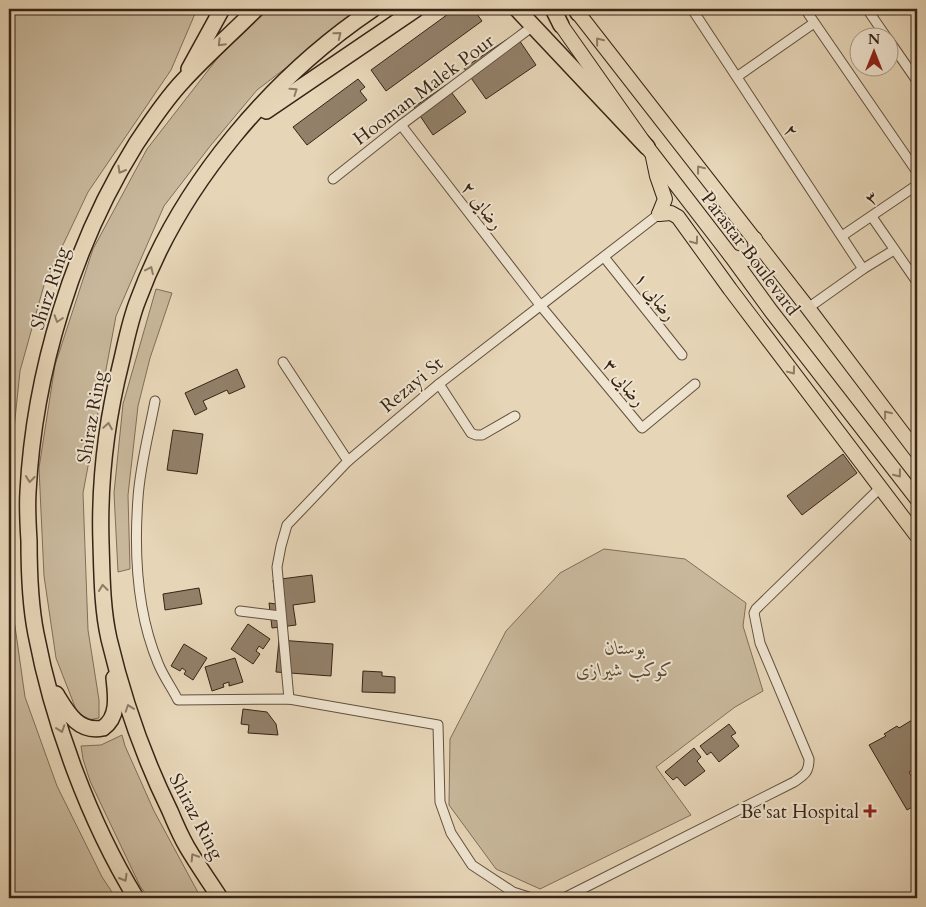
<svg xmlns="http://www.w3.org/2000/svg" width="926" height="907" viewBox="0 0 926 907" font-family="Cardo,Amiri,serif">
<rect width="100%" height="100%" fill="#e6d5b7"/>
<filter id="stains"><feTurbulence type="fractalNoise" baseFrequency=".004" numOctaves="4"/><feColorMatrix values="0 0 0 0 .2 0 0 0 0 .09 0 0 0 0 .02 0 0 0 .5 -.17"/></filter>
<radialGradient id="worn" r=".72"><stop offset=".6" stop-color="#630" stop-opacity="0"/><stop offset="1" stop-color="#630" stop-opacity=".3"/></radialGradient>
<g fill="#c8b79b" stroke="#806e58">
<path d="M9,9H197L171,70L88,192L44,285L20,371L9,477Z"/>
<path d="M269,9H363L257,90L211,145L164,206L116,316L83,493L88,630L99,700V718L88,720L77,712L56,658L44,576L39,468L55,365L93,249L147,149L220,55Z"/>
<path d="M156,289L172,293L150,358L138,406L128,495L130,569L118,572L114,493L123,404Z"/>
<path d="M604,549L685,559L746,603L743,626L763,691L735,707L656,767L691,815L540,889L496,869L449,805L450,739L506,631L560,573Z"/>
<path d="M9,584L25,697L57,786L102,877L116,898H9Z"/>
<path d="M122,735L125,746L154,811L201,898H149L140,886L90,781L83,759L81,746L101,745Z"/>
</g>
<g fill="#928069" stroke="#372415">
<path d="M455,9H475L474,10L482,21L386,91L371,70Z"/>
<path d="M515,34L536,65L486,99L464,68Z"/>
<path d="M358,79L365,87L360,91L367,100L307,145L293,127Z"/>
<path d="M446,85L466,112L433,135L414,107Z"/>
<path d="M237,369L245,387L229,394L227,390L203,401L207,409L195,415L185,393Z"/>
<path d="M173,430L203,434L197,474L167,470Z"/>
<path d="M843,454L857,473L802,515L787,496Z"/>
<path d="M312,575L315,602L293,605L296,625L272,628L269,603L276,604L273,580Z"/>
<path d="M199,588L202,604L165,610L163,594Z"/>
<path d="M248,624L270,639L263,649L259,646L256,651L260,654L253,664L231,649Z"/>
<path d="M279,640L333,644L331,676L276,672Z"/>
<path d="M184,644L207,658L193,680L184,674L186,671L182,668L180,671L171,666Z"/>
<path d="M235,658L243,682L229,686V682L223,684L224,687L212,691L205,667Z"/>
<path d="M363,671L382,672V676L395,677V693L362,692Z"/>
<path d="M243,709L267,712L276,724L278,735L248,733L249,725L241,724Z"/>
<path d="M917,717V768L909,772L917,787V811L914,813V806L907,810L869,745L886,736L884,734L897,726L899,728Z"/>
<path d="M729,724L736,733L731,736L739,746L719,762L711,752L707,755L700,746Z"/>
<path d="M694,748L701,757L697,761L705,771L685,786L677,777L673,780L665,772Z"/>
</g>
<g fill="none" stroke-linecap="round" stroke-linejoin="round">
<defs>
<g id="minor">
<path d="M692,9L863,269"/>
<path d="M805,9L917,172"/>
<path d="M867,9L887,38"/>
<path d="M888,39L917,81"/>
<path d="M738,76L814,23"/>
<path d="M401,125L540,305L642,428L695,384"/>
<path d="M333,179L401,125L533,26"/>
<path d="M872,217L917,282"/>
<path d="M842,236L917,185"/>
<path d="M604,257L682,355"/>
<path d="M808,308L863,269L894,250"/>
<path d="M283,362L348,461"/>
<path d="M439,384L471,433L476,435H482L515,416"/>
<path d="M155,401C149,433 140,466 138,498C134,552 137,613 158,663C163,676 172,688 178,700L289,699L438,725L440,802L451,833L472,865L513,892L532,898"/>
<path d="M240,611L281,616"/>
<path d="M289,699L277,567L281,546L287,525L348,461L439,384L659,214"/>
<path d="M564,898L794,782C804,775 809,773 809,759L760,643L754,613L756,609L880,488"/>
</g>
<g id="primary">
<path d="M578,13L808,308L917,452"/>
<path d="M561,25L647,147L731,256L771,311L917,499"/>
<path d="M653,157L657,176L665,199L659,214"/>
<path d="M659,214L671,213L678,217L730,289L917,536"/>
<path d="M731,256C750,263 757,260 755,239"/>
</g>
<g id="trunk">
<path d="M517,9L647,147"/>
<path d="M553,9L561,25"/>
<path d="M576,9L578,13"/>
<path d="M189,69L222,9"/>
<path d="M266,111L416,9"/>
<path d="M56,694C67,712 78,733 103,728C119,717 116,696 114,678"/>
<path d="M136,898C89,821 53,723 36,634C30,604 29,571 29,541C28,525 27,508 28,492C34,373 73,245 136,144C150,123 165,100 183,81C206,56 232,33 256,9"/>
<path d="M220,898C209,881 197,864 187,847C180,835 175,823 170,811C143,756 123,698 109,639C102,608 102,575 101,543C99,482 106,423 121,363C126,342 130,320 138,300C180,185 272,77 373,9"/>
</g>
</defs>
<use href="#minor" stroke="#63503e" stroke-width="11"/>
<use href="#primary" stroke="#372415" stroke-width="16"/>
<use href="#trunk" stroke="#372415" stroke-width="18"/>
<use href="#minor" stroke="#efe4d0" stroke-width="9"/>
<use href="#primary" stroke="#e6d5b7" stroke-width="14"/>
<use href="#trunk" stroke="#e6d5b7" stroke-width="15"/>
</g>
<defs><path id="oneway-chevron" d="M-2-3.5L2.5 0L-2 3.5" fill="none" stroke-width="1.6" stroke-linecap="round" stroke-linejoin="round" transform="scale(1.25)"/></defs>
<g stroke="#8e7c66">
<use href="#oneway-chevron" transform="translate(338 35) rotate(-39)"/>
<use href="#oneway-chevron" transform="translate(599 41) rotate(-129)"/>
<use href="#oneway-chevron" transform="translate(221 43) rotate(135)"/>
<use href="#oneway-chevron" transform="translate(294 91) rotate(-35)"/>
<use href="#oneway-chevron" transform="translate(700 169) rotate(-128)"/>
<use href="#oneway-chevron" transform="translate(121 170) rotate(120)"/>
<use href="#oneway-chevron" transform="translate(695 241) rotate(54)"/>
<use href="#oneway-chevron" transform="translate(150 270) rotate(-65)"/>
<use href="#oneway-chevron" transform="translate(58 319) rotate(108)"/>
<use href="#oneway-chevron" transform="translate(792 371) rotate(53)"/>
<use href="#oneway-chevron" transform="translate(887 414) rotate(-128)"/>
<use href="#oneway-chevron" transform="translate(108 426) rotate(-81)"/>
<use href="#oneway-chevron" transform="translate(898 474) rotate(52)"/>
<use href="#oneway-chevron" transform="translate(30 479) rotate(96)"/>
<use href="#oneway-chevron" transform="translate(103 588) rotate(-96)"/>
<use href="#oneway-chevron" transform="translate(129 708) rotate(-109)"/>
<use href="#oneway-chevron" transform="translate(61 729) rotate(71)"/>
<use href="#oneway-chevron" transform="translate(194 857) rotate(-122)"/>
<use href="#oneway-chevron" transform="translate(124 878) rotate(60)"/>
</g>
<path fill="#8f2418" stroke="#efe4d0" stroke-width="2" d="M867.5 803.5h5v5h5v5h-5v5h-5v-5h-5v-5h5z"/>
<g text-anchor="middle" stroke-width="4" stroke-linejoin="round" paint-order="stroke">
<g font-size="19" fill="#372415" stroke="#efe4d0">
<text transform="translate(423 89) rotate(-37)" y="7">Hooman Malek Pour</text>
<text transform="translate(792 130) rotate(57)" y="7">۲</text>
<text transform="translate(871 197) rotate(-35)" y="7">۳</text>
<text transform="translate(483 205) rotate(52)" y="7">رضایی ۲</text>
<text transform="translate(751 253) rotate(53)" y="7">Parastar Boulevard</text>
<text transform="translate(49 288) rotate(-72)" y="7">Shirz Ring</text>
<text transform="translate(656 296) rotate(52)" y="7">رضایی ۱</text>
<text transform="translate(625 382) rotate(51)" y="7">رضایی ۳</text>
<text transform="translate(411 384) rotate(-40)" y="7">Rezayi St</text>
<text transform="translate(91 417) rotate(-80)" y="7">Shiraz Ring</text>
<text transform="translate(197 816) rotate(62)" y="7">Shiraz Ring</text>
</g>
<g font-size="19" font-style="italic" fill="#5b4936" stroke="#efe4d0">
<text x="625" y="654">بوستان<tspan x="625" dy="22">کوکب شیرازی</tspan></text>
</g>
<g font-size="19" fill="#372415" stroke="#efe4d0" text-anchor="end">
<text x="859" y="818">Be'sat Hospital</text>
</g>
</g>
<rect width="926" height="907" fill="none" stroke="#e6d5b7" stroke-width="30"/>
<rect x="10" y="10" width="906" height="887" fill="none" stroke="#372415" stroke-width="2.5"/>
<rect x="15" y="15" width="896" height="877" fill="none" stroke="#372415"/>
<g transform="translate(874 52)"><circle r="24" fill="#efe4d0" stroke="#a59785"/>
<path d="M0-4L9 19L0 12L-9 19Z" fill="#8f2418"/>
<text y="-8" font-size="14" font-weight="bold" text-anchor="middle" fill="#372415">N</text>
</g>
<rect width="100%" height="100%" filter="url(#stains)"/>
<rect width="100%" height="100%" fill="url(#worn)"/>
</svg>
